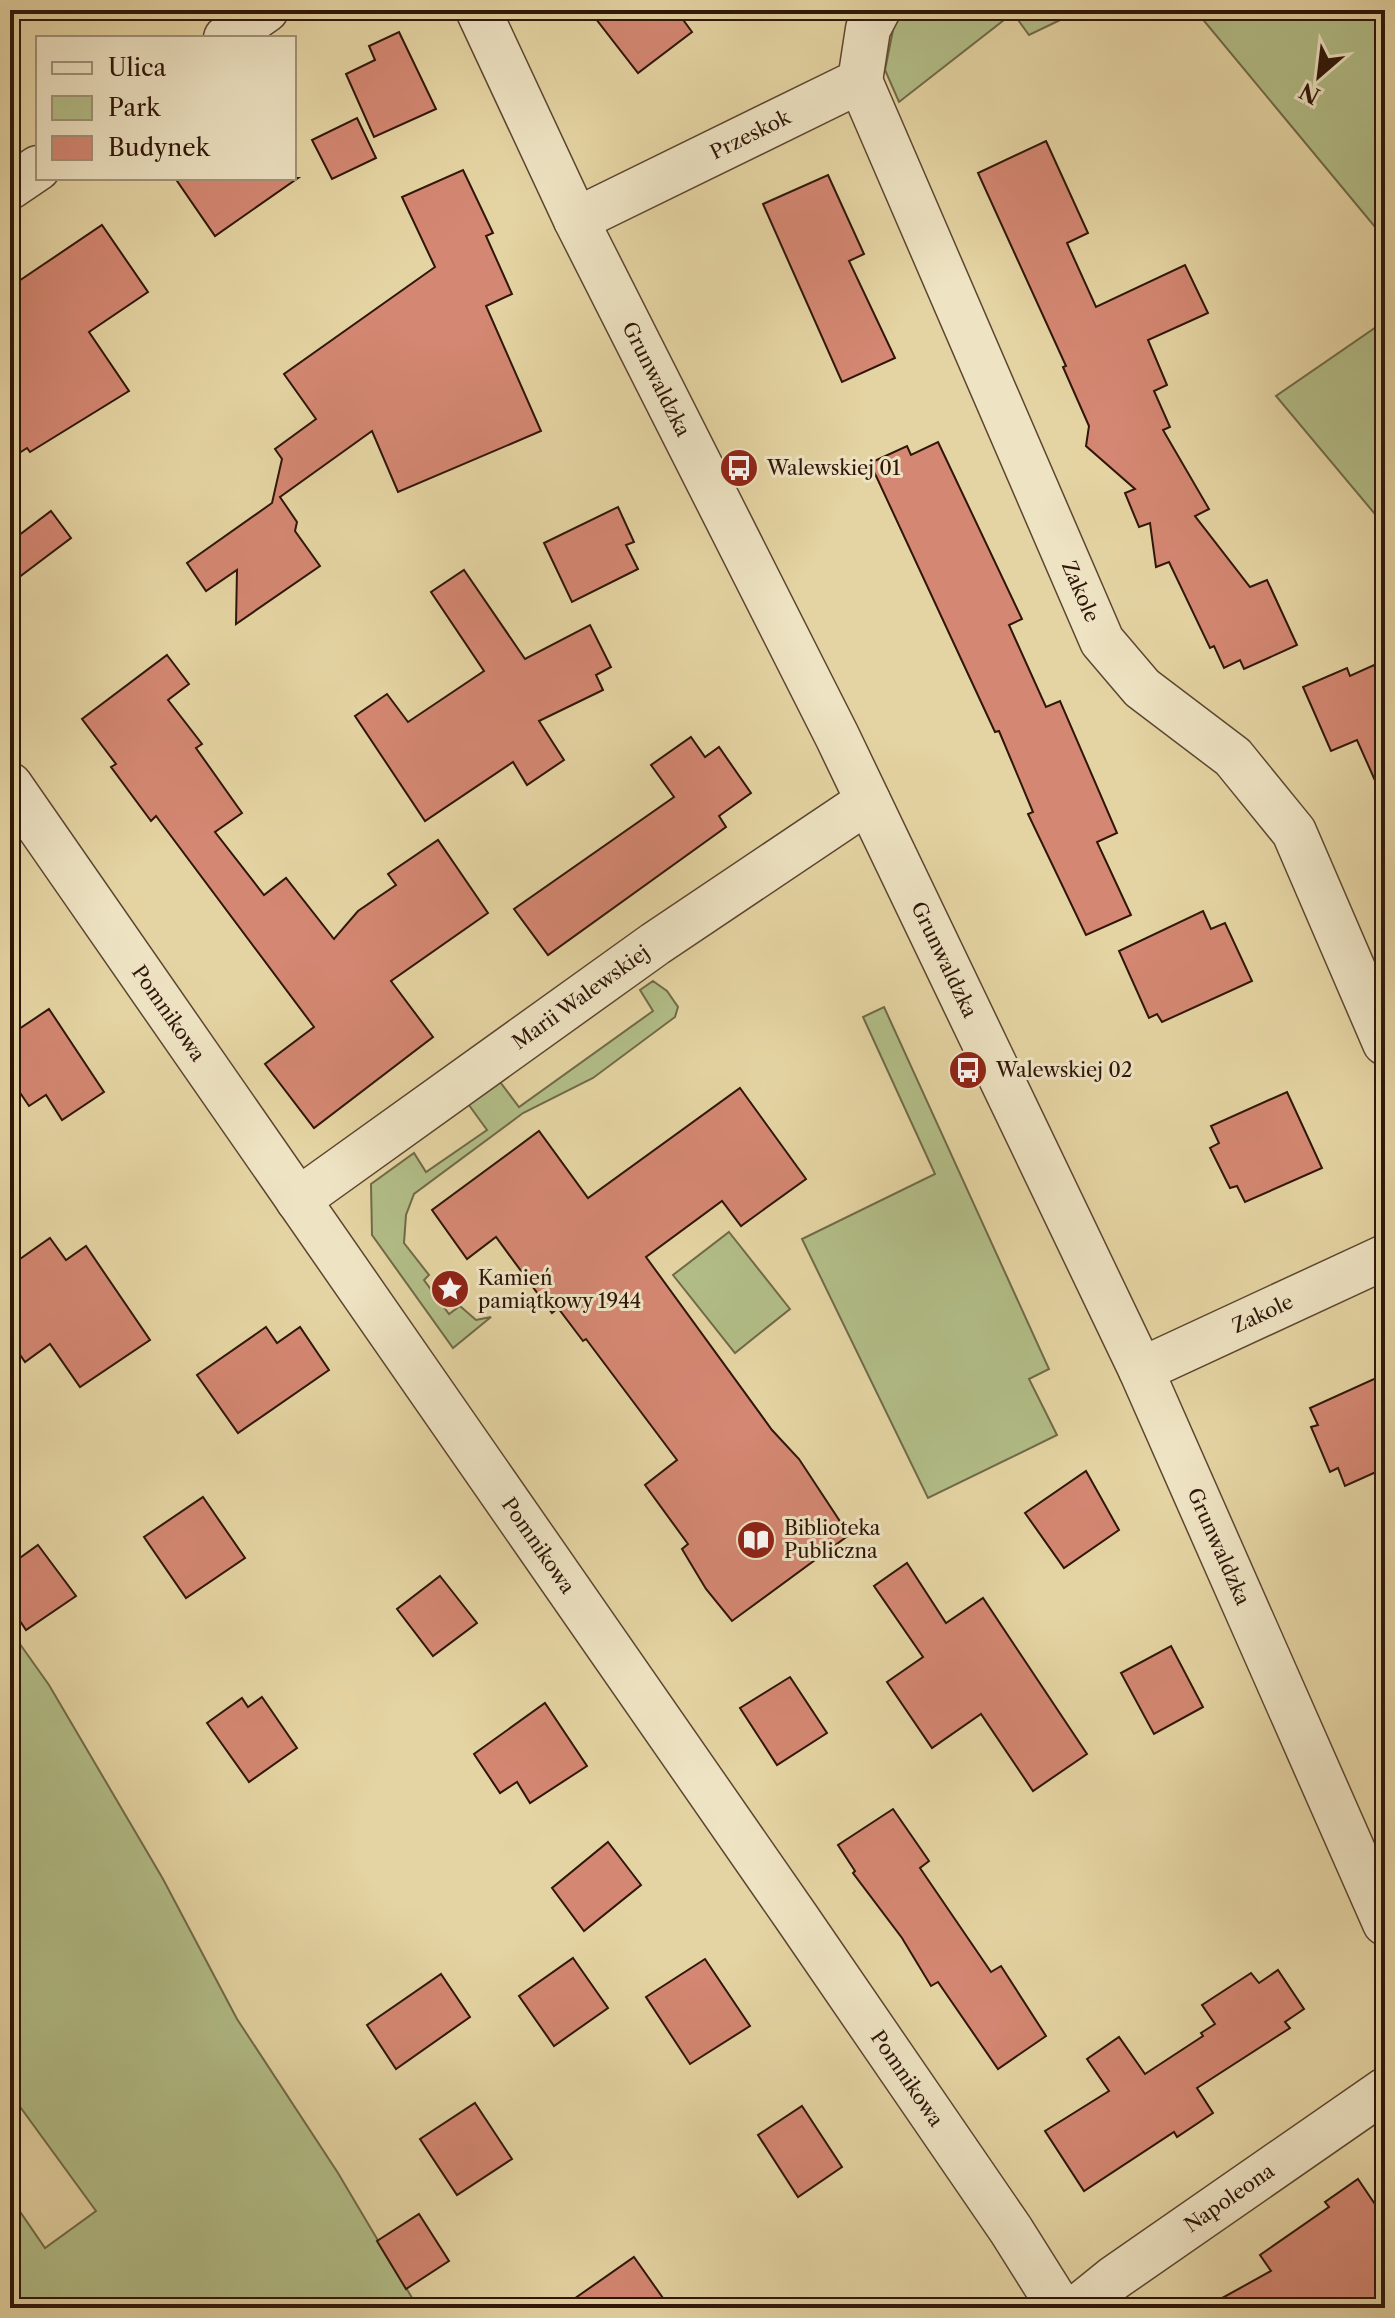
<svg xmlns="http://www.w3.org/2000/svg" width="1395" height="2318" viewBox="0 0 1395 2318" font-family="'Libre Caslon Text',serif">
<rect width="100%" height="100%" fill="#e5d4a3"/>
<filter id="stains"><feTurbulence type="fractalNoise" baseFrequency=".0025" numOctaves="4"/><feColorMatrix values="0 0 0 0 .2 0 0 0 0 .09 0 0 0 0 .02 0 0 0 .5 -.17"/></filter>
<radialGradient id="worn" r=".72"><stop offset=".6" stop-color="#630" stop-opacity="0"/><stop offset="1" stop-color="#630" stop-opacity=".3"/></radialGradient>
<g fill="#b2bd87" stroke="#706a48" stroke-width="2">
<path d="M897,10H1081L1029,35L1013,13L899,102L885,70Z"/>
<path d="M1195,10H1385V239Z"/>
<path d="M1385,321V526L1276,396Z"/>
<path d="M653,981L667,991L678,1007L675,1017L593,1078L523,1113L414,1194L406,1215L404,1243L429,1275L424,1280L449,1314L460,1306L476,1320L491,1317L453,1348L372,1235L371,1184L414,1153L426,1172L487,1130L466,1101L497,1078L519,1107L653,1011L640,990Z"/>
<path d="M884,1007L1049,1369L1029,1379L1057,1435L928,1498L802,1239L935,1174L863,1017Z"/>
<path d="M729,1232L790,1309L735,1353L673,1275Z"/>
<path d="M10,1630L49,1685L163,1879L237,2019L338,2173L418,2308H10V2197L45,2248L96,2211L10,2093Z"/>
</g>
<g fill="#d48772" stroke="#2f1609" stroke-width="2">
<path d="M589,10H676L692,32L638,73Z"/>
<path d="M399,32L436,109L374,137L346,74L375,60L369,46Z"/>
<path d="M357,118L376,158L332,179L312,140Z"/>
<path d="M1046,141L1088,233L1067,243L1096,307L1185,265L1208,313L1148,340L1167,385L1154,391L1170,427L1163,430L1209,509L1195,516L1250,587L1267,580L1297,645L1244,669L1240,660L1224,668L1214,646L1210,648L1169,562L1156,567L1150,523L1139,527L1125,493L1135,489L1086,446L1089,426L1063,367L1066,366L978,173Z"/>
<path d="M463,170L493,233L486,236L512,294L486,306L541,431L398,492L372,431L280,497L297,522L295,531L320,566L236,624L237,570L206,591L187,563L272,503L282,459L275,449L316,419L284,374L435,267L402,197Z"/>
<path d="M828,175L864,254L849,261L895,358L842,382L763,204Z"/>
<path d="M175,178H298L215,236Z"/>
<path d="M102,225L148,292L89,332L129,391L30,452L27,448L10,459V287Z"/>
<path d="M938,442L1022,619L1009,625L1046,707L1060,701L1117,833L1097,842L1131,915L1086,935L1028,814L1033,812L999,731L995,732L870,463L907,446L911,455Z"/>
<path d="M618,507L634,542L626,545L638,569L572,602L544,543Z"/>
<path d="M51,511L71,538L10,584V542Z"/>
<path d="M464,570L525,659L590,625L611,667L596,675L603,690L539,721L564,760L527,785L513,762L425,821L355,716L387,694L408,722L484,671L431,592Z"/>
<path d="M167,655L189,684L168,700L202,744L196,748L242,813L215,832L264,895L286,878L334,939L358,911L396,885L388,874L438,840L488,913L391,981L433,1037L314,1128L265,1064L314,1027L156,816L151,821L111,767L116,764L82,719Z"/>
<path d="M1374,665L1385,689V803L1357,740L1331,751L1303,687L1347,668L1350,676Z"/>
<path d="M691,737L705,757L719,747L751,793L719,816L726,827L548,955L514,909L674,797L651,765Z"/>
<path d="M1203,911L1211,929L1225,923L1252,981L1162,1022L1157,1014L1149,1018L1119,951Z"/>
<path d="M49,1009L104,1092L62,1120L46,1095L29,1106L10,1078V1035Z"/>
<path d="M740,1088L806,1179L741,1226L722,1201L646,1257L772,1430L799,1459L849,1535L732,1621L706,1589L682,1549L688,1544L645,1485L677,1460L586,1339L583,1341L558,1308L552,1313L496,1237L467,1259L432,1210L539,1131L588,1198Z"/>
<path d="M1287,1092L1322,1168L1245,1202L1237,1186L1230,1188L1210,1148L1219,1143L1211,1126Z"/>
<path d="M50,1238L66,1260L86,1246L150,1340L80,1387L50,1344L25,1362L10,1340V1266Z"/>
<path d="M266,1327L277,1343L300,1327L329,1370L238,1433L197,1375Z"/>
<path d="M1385,1374V1468L1345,1486L1338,1468L1330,1472L1311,1427L1318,1425L1310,1408Z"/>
<path d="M1086,1471L1119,1530L1064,1568L1025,1513Z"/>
<path d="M203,1497L245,1558L186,1598L144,1537Z"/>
<path d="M38,1545L76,1596L26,1630L10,1606V1565Z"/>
<path d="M907,1563L946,1623L983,1598L1087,1754L1033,1791L981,1714L932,1748L887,1682L923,1657L874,1586Z"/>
<path d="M440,1576L477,1623L433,1656L397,1609Z"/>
<path d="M1171,1646L1203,1707L1154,1734L1121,1673Z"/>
<path d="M790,1677L827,1733L777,1765L740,1708Z"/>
<path d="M262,1697L297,1748L249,1782L207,1723L242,1698L248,1707Z"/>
<path d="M545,1703L587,1766L530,1803L517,1782L500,1793L474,1754Z"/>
<path d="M893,1809L929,1861L920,1868L991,1972L1001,1966L1046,2036L998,2069L938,1982L931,1986L902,1938L853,1873L855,1871L838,1845Z"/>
<path d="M608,1842L641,1885L584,1931L552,1888Z"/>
<path d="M573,1958L608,2008L554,2046L519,1996Z"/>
<path d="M705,1959L750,2026L690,2064L646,1997Z"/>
<path d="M1278,1970L1304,2009L1285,2022L1290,2028L1197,2088L1213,2113L1177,2137L1174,2132L1084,2191L1045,2131L1109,2091L1087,2059L1119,2037L1145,2074L1203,2036L1201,2033L1215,2024L1202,2005L1251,1973L1259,1983Z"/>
<path d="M441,1974L470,2017L396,2069L367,2025Z"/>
<path d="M475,2103L512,2159L457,2195L420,2139Z"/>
<path d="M802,2106L842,2167L798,2197L758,2135Z"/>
<path d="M1358,2179L1385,2219V2308H1204L1271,2271L1260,2255L1329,2207L1325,2202Z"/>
<path d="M419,2214L449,2261L406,2289L377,2241Z"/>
<path d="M634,2257L670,2308H561Z"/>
</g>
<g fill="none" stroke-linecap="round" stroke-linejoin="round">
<defs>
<g id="minor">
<path id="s1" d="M478,10L576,220L837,736L1141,1370L1385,1923"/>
<path d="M226,38L266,10"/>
<path id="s2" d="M860,81L1102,641L1142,688L1233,757L1294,832L1385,1043"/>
<path d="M10,187L38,168"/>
<path id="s3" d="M576,220L860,81L868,29L878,10"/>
<path id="s4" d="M10,785L797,1918L1011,2230L1060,2308"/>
<path id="s5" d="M298,1200L655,944L868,801"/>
<path id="s6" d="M1141,1370L1385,1257"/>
<path id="s7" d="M1077,2308L1114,2278L1385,2090"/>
</g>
</defs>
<use href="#minor" stroke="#5c4630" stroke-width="47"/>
<use href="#minor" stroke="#eee3c3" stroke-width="44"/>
</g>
<defs>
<symbol id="bus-disc" viewBox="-11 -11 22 22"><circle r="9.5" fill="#8f2418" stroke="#eee3c3"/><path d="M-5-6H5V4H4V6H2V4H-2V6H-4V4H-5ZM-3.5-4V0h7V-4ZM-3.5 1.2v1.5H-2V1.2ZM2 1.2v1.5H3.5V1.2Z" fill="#fff"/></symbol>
<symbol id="sight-disc" viewBox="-11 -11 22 22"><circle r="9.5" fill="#8f2418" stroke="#eee3c3"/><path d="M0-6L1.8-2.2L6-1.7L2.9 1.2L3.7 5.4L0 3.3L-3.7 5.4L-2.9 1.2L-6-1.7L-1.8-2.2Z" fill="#fff"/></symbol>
<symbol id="library-disc" viewBox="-11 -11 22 22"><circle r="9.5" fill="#8f2418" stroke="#eee3c3"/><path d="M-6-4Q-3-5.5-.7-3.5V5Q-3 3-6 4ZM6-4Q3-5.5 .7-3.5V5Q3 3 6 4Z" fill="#fff"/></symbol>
</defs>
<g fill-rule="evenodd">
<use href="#bus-disc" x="717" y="446" width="44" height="44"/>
<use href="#bus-disc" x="946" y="1048" width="44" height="44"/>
<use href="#sight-disc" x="428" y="1267" width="44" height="44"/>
<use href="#library-disc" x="734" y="1518" width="44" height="44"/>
</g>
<g text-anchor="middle" stroke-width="6" stroke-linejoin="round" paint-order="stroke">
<g font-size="20" fill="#2f1609" stroke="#eee3c3">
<text dy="7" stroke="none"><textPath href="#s3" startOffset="194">Przeskok</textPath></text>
<text dy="7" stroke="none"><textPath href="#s1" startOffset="410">Grunwaldzka</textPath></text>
<text dy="7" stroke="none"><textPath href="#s2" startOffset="556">Zakole</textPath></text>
<text dy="7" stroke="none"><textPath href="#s1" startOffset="1058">Grunwaldzka</textPath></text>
<text dy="7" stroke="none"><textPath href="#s5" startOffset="348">Marii Walewskiej</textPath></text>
<text dy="7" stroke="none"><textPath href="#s4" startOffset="278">Pomnikowa</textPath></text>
<text dy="7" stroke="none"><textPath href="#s6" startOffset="134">Zakole</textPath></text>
<text dy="7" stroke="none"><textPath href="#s4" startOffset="926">Pomnikowa</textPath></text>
<text dy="7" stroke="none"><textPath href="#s1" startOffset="1706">Grunwaldzka</textPath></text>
<text dy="7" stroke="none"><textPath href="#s4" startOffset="1574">Pomnikowa</textPath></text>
<text dy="7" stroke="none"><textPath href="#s7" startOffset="188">Napoleona</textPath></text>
</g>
<g font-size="20" fill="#2f1609" stroke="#eee3c3" text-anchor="start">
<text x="767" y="475">Walewskiej 01</text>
<text x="996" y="1077">Walewskiej 02</text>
<text x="478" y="1285">Kamień<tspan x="478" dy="23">pamiątkowy 1944</tspan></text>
<text x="784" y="1535">Biblioteka<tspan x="784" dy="23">Publiczna</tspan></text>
</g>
</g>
<rect width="1395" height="2318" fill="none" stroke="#e5d4a3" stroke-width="40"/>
<rect x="12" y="12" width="1371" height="2294" fill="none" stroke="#2f1609" stroke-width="4"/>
<rect x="20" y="20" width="1355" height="2278" fill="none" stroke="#2f1609" stroke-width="2"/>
<rect x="36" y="36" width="260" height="144" fill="#eee3c3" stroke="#a29179" stroke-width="2"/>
<rect x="52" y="62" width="40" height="12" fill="#eee3c3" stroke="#a29179" stroke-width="2"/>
<text x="108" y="76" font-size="24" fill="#2f1609">Ulica</text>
<rect x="52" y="96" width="40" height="24" fill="#b2bd87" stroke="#a29179" stroke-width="2"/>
<text x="108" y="116" font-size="24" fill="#2f1609">Park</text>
<rect x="52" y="136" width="40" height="24" fill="#d48772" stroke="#a29179" stroke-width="2"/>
<text x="108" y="156" font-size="24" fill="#2f1609">Budynek</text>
<g transform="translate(1319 76) rotate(208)" stroke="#eee3c3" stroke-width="6" paint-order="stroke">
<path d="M0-6L14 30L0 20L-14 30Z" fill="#2f1609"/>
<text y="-12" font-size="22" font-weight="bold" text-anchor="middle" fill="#2f1609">N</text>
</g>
<rect width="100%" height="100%" filter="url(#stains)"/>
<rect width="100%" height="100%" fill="url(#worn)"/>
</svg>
